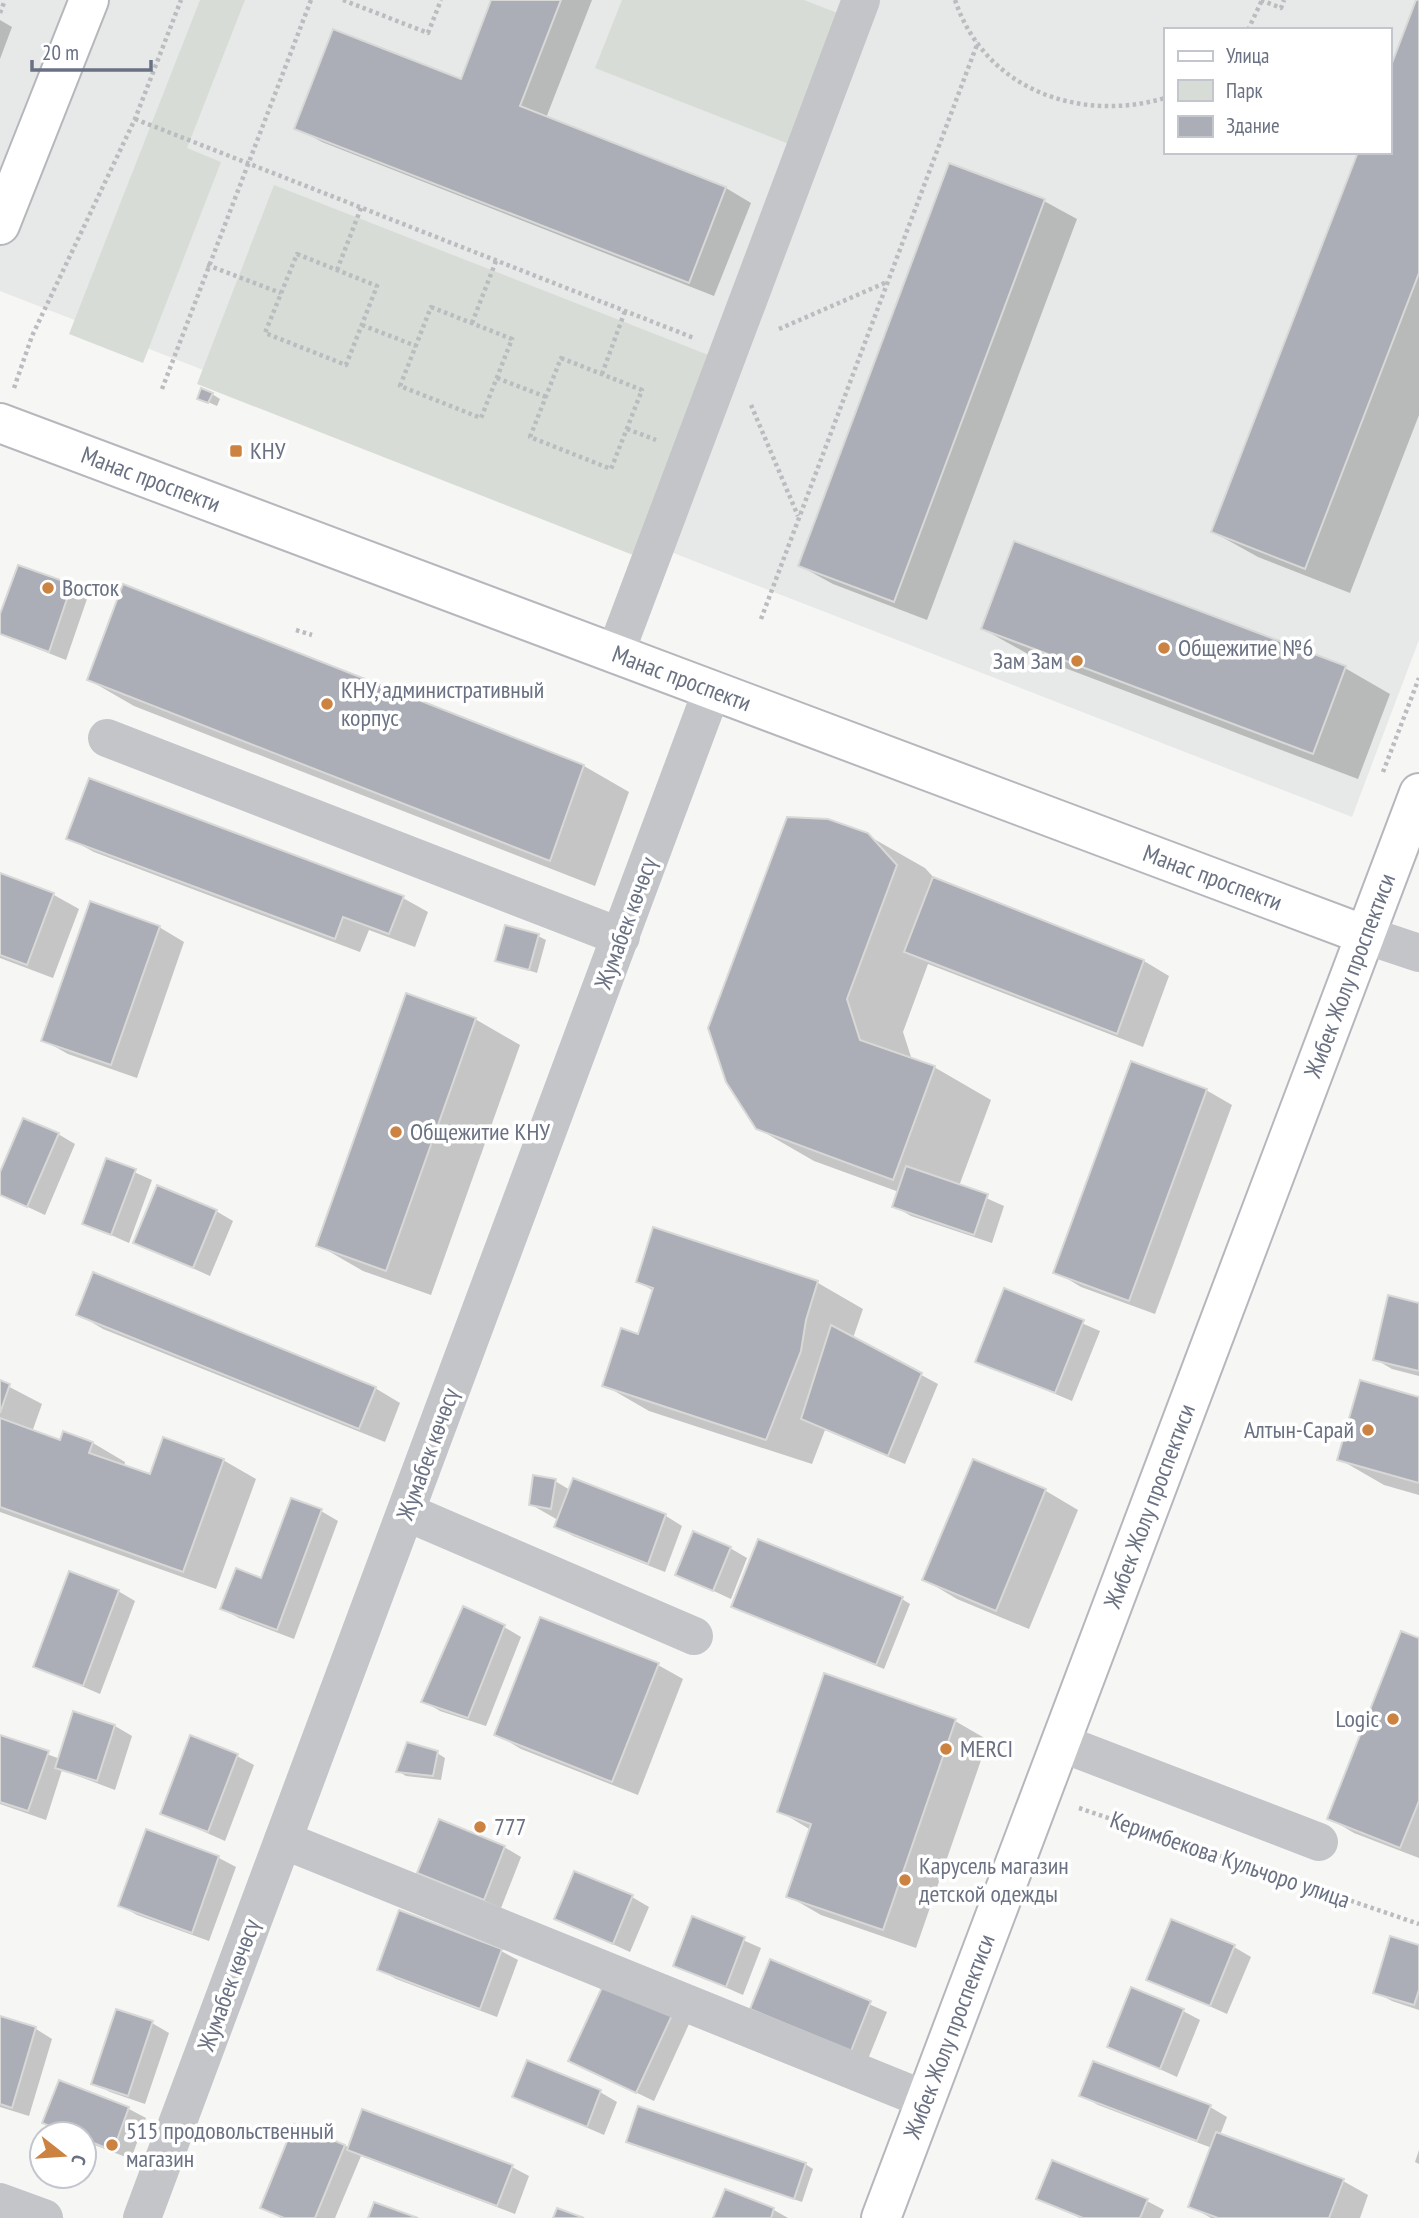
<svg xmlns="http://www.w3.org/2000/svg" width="1419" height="2218" viewBox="0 0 1419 2218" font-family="'PT Sans Narrow',sans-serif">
<rect width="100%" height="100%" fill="#f6f7f5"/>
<path fill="#e7e8e8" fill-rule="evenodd" d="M0,0H1419V640L1352,817L0,291ZM1165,30H1389V152H1165Z"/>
<g fill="#d7ddd6">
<path d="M200,0H245L187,148L221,162L143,363L69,334Z"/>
<path d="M622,0H804L840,14L789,144L595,68Z"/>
<path d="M274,185L711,356L633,555L197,384Z"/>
</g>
<g fill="#0003">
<path d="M493,0H592L546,118L726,188L751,203L714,296L322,142L297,128L462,81Z"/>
<path d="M1419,0V415L1350,593L1258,557L1213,532L1389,152Z"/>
<path d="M0,20L12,27L0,59Z"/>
<path d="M1044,201L1077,219L927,620L833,584L800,566Z"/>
<path d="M212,394L220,399L217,406L199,398Z"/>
<path d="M1015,543L1345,668L1390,694L1358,779L1028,654L983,629Z"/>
<path d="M19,567L71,586L88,596L66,660L0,634V619Z"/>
<path d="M124,586L584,766L629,792L595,886L134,706L89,680Z"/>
<path d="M867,835L925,868L936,880L1144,961L1169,976L1143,1047L928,964L903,1032L912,1060L934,1067L991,1100L959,1186L1004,1206L992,1243L911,1216L894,1206L899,1192L814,1161L757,1128Z"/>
<path d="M68,838L403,898L428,912L415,947L369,930L360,952L94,852Z"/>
<path d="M0,875L54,895L79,909L53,978L0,958Z"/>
<path d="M159,927L184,942L137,1078L68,1054L43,1040Z"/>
<path d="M538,936L546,940L537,973L497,960Z"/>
<path d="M475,1019L520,1045L431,1295L363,1271L318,1245Z"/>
<path d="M1206,1090L1232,1105L1155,1314L1081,1287L1056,1272Z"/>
<path d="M58,1134L75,1144L45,1215L0,1194V1177Z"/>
<path d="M107,1160L152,1180L129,1243L84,1223Z"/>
<path d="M216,1211L233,1221L210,1276L135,1242Z"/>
<path d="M654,1229L818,1283L863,1309L853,1338L938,1384L905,1464L825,1430L812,1464L649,1411L604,1385L639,1336L654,1291L638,1282Z"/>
<path d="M1005,1290L1100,1331L1072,1401L978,1361Z"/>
<path d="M1419,1305V1376L1392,1369L1375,1359Z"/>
<path d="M78,1314L375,1388L400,1403L385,1442L103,1329Z"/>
<path d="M0,1382L42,1404L32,1432L61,1442L64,1433L93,1443L125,1462L124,1467L151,1477L223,1460L256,1479L216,1589L0,1512Z"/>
<path d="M1419,1399V1495L1384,1485L1339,1459Z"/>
<path d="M974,1461L1046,1491L1078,1510L1029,1629L957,1599L925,1580Z"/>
<path d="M555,1481L570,1490L574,1481L666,1516L682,1526L665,1572L573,1536L556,1526L558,1520L530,1504Z"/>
<path d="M321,1511L338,1521L294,1639L239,1618L222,1609L262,1580Z"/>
<path d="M730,1548L747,1558L731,1599L677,1574Z"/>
<path d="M118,1591L135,1601L100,1694L35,1666Z"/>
<path d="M902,1599L910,1604L884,1669L733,1607Z"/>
<path d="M541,1619L658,1665L683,1679L638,1795L521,1749L496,1734Z"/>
<path d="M504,1627L521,1637L486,1726L440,1711L423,1701Z"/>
<path d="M1419,1640V1858L1354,1833L1329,1818Z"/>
<path d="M74,1713L115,1726L132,1736L115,1790L62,1770L46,1820L0,1804V1736L60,1759Z"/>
<path d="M955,1721L988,1740L916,1948L821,1915L788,1896L811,1830L779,1811Z"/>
<path d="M437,1753L445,1758L441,1780L406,1776L398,1771Z"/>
<path d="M237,1756L254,1765L225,1841L162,1813Z"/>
<path d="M147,1832L219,1858L236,1867L209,1941L137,1915L121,1906Z"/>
<path d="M504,1847L521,1857L501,1908L420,1873Z"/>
<path d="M632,1897L649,1907L630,1952L556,1918Z"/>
<path d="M693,1918L761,1948L743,1995L675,1965Z"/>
<path d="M1234,1947L1251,1957L1227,2014L1149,1979Z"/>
<path d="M1419,1947V2010L1392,2001L1375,1992Z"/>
<path d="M501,1951L518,1960L497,2017L396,1979L379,1969Z"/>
<path d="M771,1961L887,2012L868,2059L769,2018Z"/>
<path d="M606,1983L689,2024L654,2101L570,2061Z"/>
<path d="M1183,2011L1200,2020L1177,2077L1109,2046Z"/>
<path d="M0,2018L36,2029L52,2039L29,2116L0,2107Z"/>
<path d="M152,2023L169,2033L145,2104L110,2092L93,2083Z"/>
<path d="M60,2082L129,2109L146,2118L131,2159L84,2141V2134H66L45,2123Z"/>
<path d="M600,2092L617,2102L604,2135L514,2096Z"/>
<path d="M1082,2096L1210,2107L1227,2117L1220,2135L1343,2181L1368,2195L1360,2218H1211L1190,2206L1212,2148L1098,2105Z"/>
<path d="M628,2141L805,2164L813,2169L802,2202Z"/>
<path d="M344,2146L512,2167L529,2176L515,2214L361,2156L335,2218H281L262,2208Z"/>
<path d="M1419,2150V2164L1415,2162Z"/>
<path d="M726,2191L774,2210L788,2218H715Z"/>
<path d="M1038,2198L1147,2201L1164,2210L1160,2218H1080Z"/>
</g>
<g fill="#abaeb6" stroke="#d8d9d7" stroke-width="2">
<path d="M491,0H561L520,106L726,187L689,283L294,129L333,29L461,79Z"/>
<path d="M1416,0H1419V273L1305,569L1211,532L1358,152H1389V71Z"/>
<path d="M949,163L1045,199L894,602L798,566Z"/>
<path d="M201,388L213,393L208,403L197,399Z"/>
<path d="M1014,541L1346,666L1313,754L981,629Z"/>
<path d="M18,565L72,584L49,652L0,634V614Z"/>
<path d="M123,584L584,765L550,861L87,680Z"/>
<path d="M89,778L404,896L389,934L343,917L335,939L66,839Z"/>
<path d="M787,817L828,819L868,833L897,865L847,999L860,1040L935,1066L893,1180L756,1129L726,1082L708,1028Z"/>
<path d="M0,873L54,893L27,965L0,955Z"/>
<path d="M933,877L1144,960L1117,1034L904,952Z"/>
<path d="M90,901L160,926L111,1065L41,1041Z"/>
<path d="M505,925L539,934L529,970L495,961Z"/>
<path d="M406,993L476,1018L386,1271L316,1246Z"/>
<path d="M1131,1061L1207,1089L1129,1301L1053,1273Z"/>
<path d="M23,1118L59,1133L27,1207L0,1195V1172Z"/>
<path d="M106,1158L136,1169L111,1235L82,1224Z"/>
<path d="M906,1166L988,1194L974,1235L892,1207Z"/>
<path d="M157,1185L217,1210L193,1268L133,1243Z"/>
<path d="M653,1227L818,1281L806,1320L801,1351L766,1440L602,1386L621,1328L638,1334L653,1288L636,1282Z"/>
<path d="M93,1272L376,1387L359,1429L76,1315Z"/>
<path d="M1004,1288L1084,1320L1055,1393L975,1362Z"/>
<path d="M1388,1295L1419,1303V1371L1373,1360Z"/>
<path d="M831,1325L922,1373L888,1456L801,1419Z"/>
<path d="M0,1380L10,1384L0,1413Z"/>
<path d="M1360,1380L1419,1397V1483L1337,1460Z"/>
<path d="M0,1418L60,1440L63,1431L93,1442L89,1453L150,1474L163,1437L224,1459L183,1572L0,1507Z"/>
<path d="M973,1459L1046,1489L996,1611L922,1580Z"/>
<path d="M533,1475L556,1479L551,1509L529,1505Z"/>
<path d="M573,1478L666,1514L648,1564L554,1527Z"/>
<path d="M291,1498L322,1509L277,1630L220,1609L236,1568L261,1578Z"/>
<path d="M693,1531L731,1547L713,1591L675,1575Z"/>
<path d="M758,1539L903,1597L876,1665L731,1607Z"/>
<path d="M69,1571L119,1590L83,1686L33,1667Z"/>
<path d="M463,1606L505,1625L468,1718L421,1702Z"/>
<path d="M540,1617L659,1663L612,1782L494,1735Z"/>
<path d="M1401,1631L1419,1638V1801L1400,1848L1327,1819Z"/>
<path d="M824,1673L956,1719L883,1930L786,1897L811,1824L777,1812Z"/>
<path d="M73,1711L115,1725L97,1781L55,1768Z"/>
<path d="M0,1735L49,1751L28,1811L0,1802Z"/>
<path d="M190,1735L238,1754L208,1832L160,1814Z"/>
<path d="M407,1742L438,1751L433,1776L396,1772Z"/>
<path d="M439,1819L505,1846L484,1900L417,1873Z"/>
<path d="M146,1829L219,1856L192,1933L118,1906Z"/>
<path d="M574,1871L633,1895L613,1944L554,1919Z"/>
<path d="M399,1910L502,1949L480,2009L377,1970Z"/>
<path d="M692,1916L745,1937L726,1987L673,1966Z"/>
<path d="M1171,1919L1235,1945L1210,2006L1146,1980Z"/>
<path d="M1390,1936L1419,1945V1990L1414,2005L1373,1993Z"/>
<path d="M770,1959L871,2001L851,2051L750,2009Z"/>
<path d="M605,1981L673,2013L636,2093L568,2061Z"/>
<path d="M1131,1987L1184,2009L1160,2069L1107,2047Z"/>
<path d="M116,2009L153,2021L128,2096L91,2084Z"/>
<path d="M0,2016L36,2027L12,2108L0,2104Z"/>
<path d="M527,2060L601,2090L587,2127L512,2097Z"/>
<path d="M1093,2061L1211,2105L1197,2141L1079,2096Z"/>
<path d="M59,2080L129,2107L113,2151L84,2139V2134H70L42,2123Z"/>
<path d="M638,2106L806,2163L794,2199L626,2142Z"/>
<path d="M362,2109L513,2165L497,2206L347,2150Z"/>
<path d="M294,2124L345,2145L315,2218H284L260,2208Z"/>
<path d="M1216,2132L1344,2179L1329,2218H1218L1188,2207Z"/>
<path d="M1052,2160L1148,2199L1140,2218H1083L1036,2199Z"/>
<path d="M725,2189L774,2208L771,2218H713Z"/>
<path d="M374,2202L418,2218H368Z"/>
<path d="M557,2208L584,2218H553Z"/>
</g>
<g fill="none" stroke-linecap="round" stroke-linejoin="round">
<defs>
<g id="major">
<path d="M0,225L89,0"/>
<path id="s1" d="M0,423L1365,935"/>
<path id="s2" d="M881,2218L1419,793"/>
</g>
</defs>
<use href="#major" stroke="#b5b7bc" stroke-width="42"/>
<g stroke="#bbbcc0" stroke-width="4.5" stroke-dasharray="3.5 3.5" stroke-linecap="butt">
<path d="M343,0L428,33L441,0"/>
<path d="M955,0C985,90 1080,123 1165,98"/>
<path d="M1261,0L1281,8L1284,0"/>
<path d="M0,13L5,0"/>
<path d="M1248,30L1262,0"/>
<path d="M135,119L694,338"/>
<path d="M297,254L377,286L346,365L265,333Z"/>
<path d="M207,265L281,293"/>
<path d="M337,270L361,208"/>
<path d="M431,307L512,339L481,418L400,386Z"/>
<path d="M472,323L496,261"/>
<path d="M362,325L416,346"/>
<path d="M779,329L887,282"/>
<path d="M561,358L642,390L611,469L530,437Z"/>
<path d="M602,374L625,311"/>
<path d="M497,378L546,397"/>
<path d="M14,388L32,336L135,119L181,0"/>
<path d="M162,389L311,0"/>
<path d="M751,405L798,516"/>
<path d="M627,429L656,440"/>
<path d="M761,619L978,42"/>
<path d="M296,630L312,635"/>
<path d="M1383,772L1419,678"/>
<path d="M1079,1808L1419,1924"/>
</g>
<g stroke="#c4c5c9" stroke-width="38">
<path d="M615,654L861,0"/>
<path d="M107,738L621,937"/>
<path d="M1365,935L1419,953"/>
<path d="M406,1512L694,1636"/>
<path d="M1061,1743L1319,1842"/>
<path d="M283,1840L926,2100"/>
<path d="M0,2202L44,2218"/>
<path d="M142,2218L712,690"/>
</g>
<use href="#major" stroke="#fff" stroke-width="38"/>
</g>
<g fill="#cc8240" stroke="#fff" stroke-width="2.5">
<rect x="229" y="444" width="14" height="14" rx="3.5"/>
<circle cx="48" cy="588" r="7"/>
<circle cx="1164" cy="648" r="7"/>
<circle cx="1077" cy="661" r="7"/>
<circle cx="327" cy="704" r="7"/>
<circle cx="396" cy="1132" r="7"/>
<circle cx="1368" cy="1430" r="7"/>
<circle cx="1393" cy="1719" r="7"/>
<circle cx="946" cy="1749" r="7"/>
<circle cx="480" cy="1827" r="7"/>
<circle cx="905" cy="1880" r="7"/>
<circle cx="112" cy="2145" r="7"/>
</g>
<g text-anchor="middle" stroke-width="7" stroke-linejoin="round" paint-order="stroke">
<g font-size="24" fill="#6a7182" stroke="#fff" text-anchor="start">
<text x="250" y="459">КНУ</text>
<text x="62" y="596">Восток</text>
<text x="1178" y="656">Общежитие №6</text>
<text x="1063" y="669" text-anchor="end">Зам Зам</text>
<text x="341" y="698">КНУ, административный<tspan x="341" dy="28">корпус</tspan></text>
<text x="410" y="1140">Общежитие КНУ</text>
<text x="1354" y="1438" text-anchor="end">Алтын-Сарай</text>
<text x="1379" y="1727" text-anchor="end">Logic</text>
<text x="960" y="1757">MERCI</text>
<text x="494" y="1835">777</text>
<text x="919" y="1874">Карусель магазин<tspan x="919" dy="28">детской одежды</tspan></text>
<text x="126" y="2139">515 продовольственный<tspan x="126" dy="28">магазин</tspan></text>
</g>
<g font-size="24" fill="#6a7182" stroke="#fff">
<text dy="8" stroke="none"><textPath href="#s1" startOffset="161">Манас проспекти</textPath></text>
<text dy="8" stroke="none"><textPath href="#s1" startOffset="728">Манас проспекти</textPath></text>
<text dy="8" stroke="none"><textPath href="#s1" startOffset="1295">Манас проспекти</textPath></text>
<text transform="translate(626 923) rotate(-70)" y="8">Жумабек көчөсү</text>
<text dy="8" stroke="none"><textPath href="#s2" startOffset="1328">Жибек Жолу проспектиси</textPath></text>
<text transform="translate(428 1454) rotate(-70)" y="8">Жумабек көчөсү</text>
<text dy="8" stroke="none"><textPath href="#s2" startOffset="761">Жибек Жолу проспектиси</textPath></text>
<text transform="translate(1230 1860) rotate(19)" y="8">Керимбекова Кульчоро улица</text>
<text transform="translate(229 1985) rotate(-70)" y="8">Жумабек көчөсү</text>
<text dy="8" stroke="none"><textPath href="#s2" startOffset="194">Жибек Жолу проспектиси</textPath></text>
</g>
</g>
<rect x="1164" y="28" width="228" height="126" fill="#ffffff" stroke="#c3c6cd" stroke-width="2"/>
<rect x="1178" y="51" width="35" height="10" fill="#ffffff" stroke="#c3c6cd" stroke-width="2"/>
<text x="1226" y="63" font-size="21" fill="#6a7182">Улица</text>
<rect x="1178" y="80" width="35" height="21" fill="#d7ddd6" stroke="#c3c6cd" stroke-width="2"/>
<text x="1226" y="98" font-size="21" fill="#6a7182">Парк</text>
<rect x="1178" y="116" width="35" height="21" fill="#abaeb6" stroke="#c3c6cd" stroke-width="2"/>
<text x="1226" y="133" font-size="21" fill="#6a7182">Здание</text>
<g transform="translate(63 2155) rotate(107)"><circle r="33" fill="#ffffff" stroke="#c3c6cd" stroke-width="2"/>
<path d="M0-5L12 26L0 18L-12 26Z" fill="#cc8240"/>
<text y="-10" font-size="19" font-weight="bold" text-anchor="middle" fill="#6a7182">С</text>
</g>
<path d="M32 60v10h119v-10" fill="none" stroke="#6a7182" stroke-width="3.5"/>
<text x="42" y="60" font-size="21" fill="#6a7182" stroke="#ffffff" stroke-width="5" paint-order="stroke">20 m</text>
</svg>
